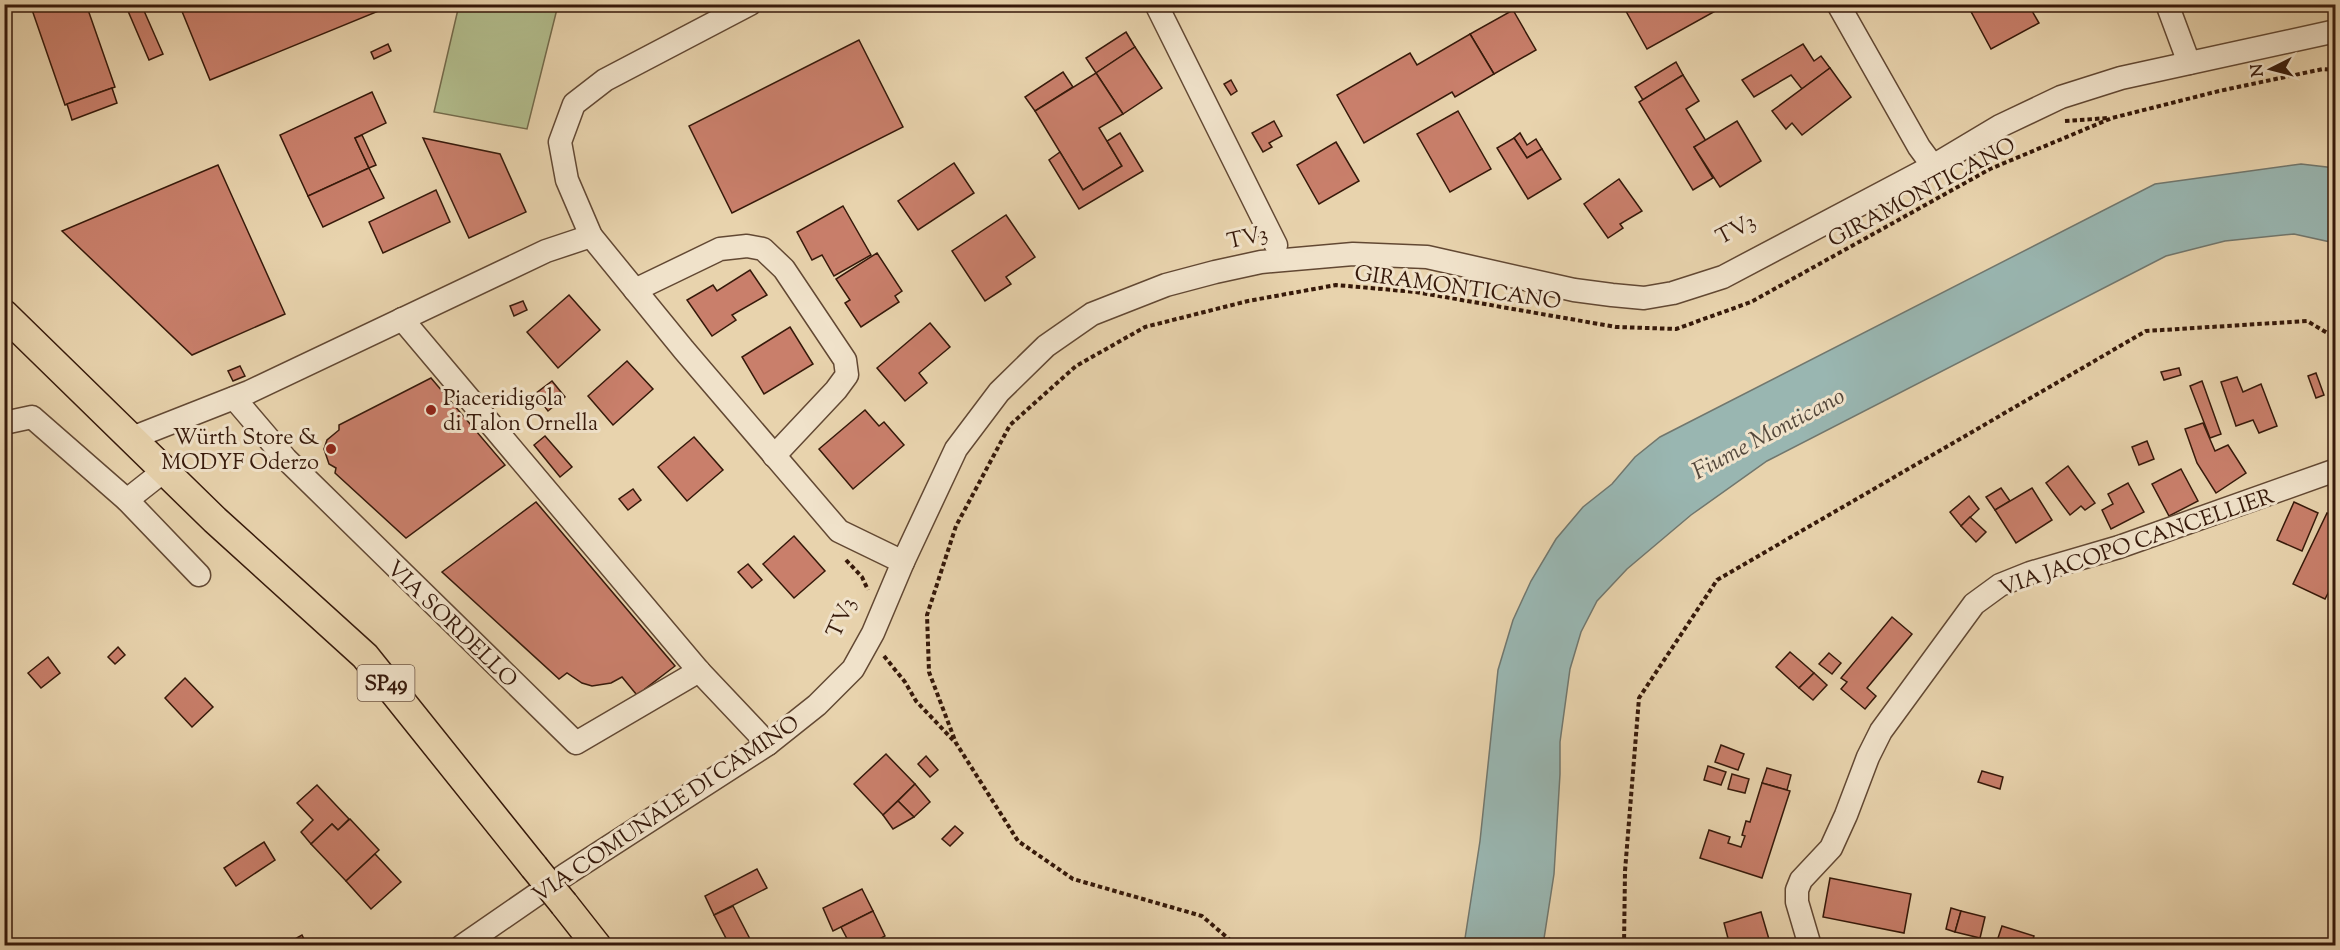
<svg xmlns="http://www.w3.org/2000/svg" width="2340" height="950" viewBox="0 0 2340 950" font-family="'Sorts Mill Goudy',serif">
<rect width="100%" height="100%" fill="#e8d3ad"/>
<filter id="stains"><feTurbulence type="fractalNoise" baseFrequency=".00333" numOctaves="4"/><feColorMatrix values="0 0 0 0 .2 0 0 0 0 .09 0 0 0 0 .02 0 0 0 .5 -.17"/></filter>
<radialGradient id="worn" r=".72"><stop offset=".6" stop-color="#630" stop-opacity="0"/><stop offset="1" stop-color="#630" stop-opacity=".3"/></radialGradient>
<path fill="#b2bd8d" stroke="#746b4c" stroke-width="1.5" d="M459,5H558L527,129L434,112Z"/>
<path fill="#99b6b1" stroke="#71776e" stroke-width="1.5" d="M2301,164L2335,168V243L2294,234L2225,241L2166,256L1767,461L1691,515L1627,569L1597,601L1581,632L1570,669L1560,742V774L1554,874L1543,945H1464L1480,841L1498,670L1513,620L1531,581L1556,539L1583,507L1612,484L1635,457L1660,437L2155,184Z"/>
<g fill="#c97f6b" stroke="#36190a" stroke-width="1.5">
<path d="M30,4H86L115,87L65,105Z"/>
<path d="M125,4H141L163,54L149,60Z"/>
<path d="M179,4H383L386,8L210,80Z"/>
<path d="M1622,4H1728L1647,49Z"/>
<path d="M1972,4H2028L2039,23L1991,49L1968,6Z"/>
<path d="M1513,10L1536,50L1494,74L1470,34Z"/>
<path d="M1126,32L1135,47L1096,73L1086,58Z"/>
<path d="M1470,34L1494,74L1455,97L1452,92L1364,143L1337,95L1410,53L1417,65Z"/>
<path d="M859,40L903,127L732,213L689,126Z"/>
<path d="M388,44L391,51L374,59L371,52Z"/>
<path d="M1803,44L1814,61L1821,56L1830,68L1802,89L1791,75L1754,97L1742,80Z"/>
<path d="M1135,47L1162,88L1123,114L1096,73Z"/>
<path d="M1676,62L1683,75L1643,100L1635,87Z"/>
<path d="M1830,68L1851,97L1802,135L1792,123L1786,129L1772,111Z"/>
<path d="M1063,72L1073,87L1035,111L1025,97Z"/>
<path d="M1096,73L1123,114L1099,128L1122,166L1083,190L1035,111Z"/>
<path d="M1683,75L1699,101L1686,109L1706,141L1694,147L1713,178L1693,190L1639,102Z"/>
<path d="M1231,80L1237,91L1231,95L1224,84Z"/>
<path d="M112,88L117,103L72,120L67,104Z"/>
<path d="M372,92L386,123L355,138L369,168L308,196L280,135Z"/>
<path d="M1458,111L1491,169L1450,192L1417,134Z"/>
<path d="M1274,121L1282,136L1269,143L1272,147L1263,152L1252,133Z"/>
<path d="M1737,121L1761,161L1720,187L1694,147Z"/>
<path d="M1120,133L1143,171L1079,209L1049,160L1060,152L1083,190L1122,166L1107,141Z"/>
<path d="M1520,133L1527,145L1536,139L1542,149L1527,158L1514,138Z"/>
<path d="M362,135L376,165L369,168L355,138Z"/>
<path d="M423,138L500,154L526,212L469,238Z"/>
<path d="M1514,138L1527,158L1542,149L1561,179L1528,199L1497,148Z"/>
<path d="M1336,142L1359,181L1319,204L1297,165Z"/>
<path d="M954,163L974,193L918,230L898,201Z"/>
<path d="M218,165L285,314L192,355L62,231Z"/>
<path d="M369,168L384,198L323,227L308,196Z"/>
<path d="M1619,179L1642,211L1620,224L1623,228L1608,238L1584,204Z"/>
<path d="M436,190L450,222L383,253L369,222Z"/>
<path d="M843,206L871,255L834,276L822,255L812,260L797,232Z"/>
<path d="M1006,215L1035,257L1006,277L1011,284L985,301L952,251Z"/>
<path d="M877,253L902,291L895,296L899,302L861,327L845,303L850,300L836,279Z"/>
<path d="M750,270L767,295L732,315L736,320L712,336L687,300L713,285L717,291Z"/>
<path d="M569,295L600,330L558,368L527,332Z"/>
<path d="M523,301L527,310L514,316L510,306Z"/>
<path d="M930,323L950,347L919,373L927,383L905,401L877,368Z"/>
<path d="M790,327L813,364L764,394L742,357Z"/>
<path d="M627,361L653,389L613,425L588,396Z"/>
<path d="M240,366L245,376L233,381L228,371Z"/>
<path d="M2179,368L2181,375L2164,380L2161,372Z"/>
<path d="M2316,373L2324,395L2316,398L2308,376Z"/>
<path d="M2237,377L2243,392L2261,384L2277,426L2259,433L2253,420L2236,426L2221,382Z"/>
<path d="M431,378L505,465L406,538L335,473L336,468L329,464L324,449L327,440L339,430V425Z"/>
<path d="M552,381L565,397L548,411L535,394Z"/>
<path d="M2202,381L2221,434L2210,438L2190,386Z"/>
<path d="M865,410L879,426L884,422L904,445L853,489L819,449Z"/>
<path d="M2203,423L2215,451L2228,445L2246,473L2216,493L2197,463L2185,429Z"/>
<path d="M545,436L572,467L560,477L534,445Z"/>
<path d="M694,437L723,470L687,501L658,467Z"/>
<path d="M2147,441L2154,459L2139,465L2132,447Z"/>
<path d="M2068,466L2095,503L2085,510L2081,506L2070,515L2046,483Z"/>
<path d="M2181,469L2198,501L2169,516L2152,484Z"/>
<path d="M2128,483L2144,512L2111,529L2102,510L2113,504L2108,494Z"/>
<path d="M2001,488L2010,501L1995,510L1986,497Z"/>
<path d="M2032,488L2052,520L2016,543L1995,510Z"/>
<path d="M633,489L641,500L628,510L619,499Z"/>
<path d="M1969,496L1979,509L1961,526L1950,512Z"/>
<path d="M536,502L675,666L645,689L649,694L641,700L622,677L611,683L592,686L582,683L567,673L559,679L442,572Z"/>
<path d="M2294,502L2318,513L2302,551L2277,540Z"/>
<path d="M2327,513L2336,517V578L2325,599L2293,584Z"/>
<path d="M1970,517L1986,532L1976,542L1961,526Z"/>
<path d="M794,536L825,571L794,598L763,564Z"/>
<path d="M748,564L762,580L752,588L738,572Z"/>
<path d="M1892,617L1912,634L1867,688L1876,696L1865,709L1841,689L1847,682L1841,678Z"/>
<path d="M118,647L125,655L115,664L108,657Z"/>
<path d="M1790,652L1814,673L1799,688L1776,667Z"/>
<path d="M1829,653L1841,663L1832,674L1819,664Z"/>
<path d="M48,657L60,673L41,688L28,673Z"/>
<path d="M1814,673L1827,685L1813,700L1799,688Z"/>
<path d="M185,678L213,707L192,727L165,698Z"/>
<path d="M1721,745L1744,754L1738,770L1715,762Z"/>
<path d="M886,754L915,784L883,815L854,784Z"/>
<path d="M926,756L938,770L930,777L918,764Z"/>
<path d="M1708,766L1726,772L1721,785L1704,780Z"/>
<path d="M1767,768L1791,775L1787,790L1762,783Z"/>
<path d="M1982,771L2003,777L2000,789L1978,782Z"/>
<path d="M1732,774L1749,779L1745,793L1728,789Z"/>
<path d="M1762,783L1790,791L1762,878L1700,858L1709,830L1730,837L1728,843L1741,847L1745,836L1742,835L1746,821L1750,822Z"/>
<path d="M915,784L930,802L914,817L898,801Z"/>
<path d="M317,785L349,819L338,830L332,824L311,844L301,832L313,820L297,803Z"/>
<path d="M898,801L914,817L893,829L883,815Z"/>
<path d="M350,819L379,850L346,881L311,844L332,824L338,830Z"/>
<path d="M955,826L963,833L950,846L942,839Z"/>
<path d="M264,842L275,860L236,886L224,868Z"/>
<path d="M375,854L401,882L371,909L346,881Z"/>
<path d="M757,869L767,888L714,915L705,896Z"/>
<path d="M1830,878L1911,894L1904,933L1823,917Z"/>
<path d="M862,889L873,911L833,931L823,908Z"/>
<path d="M733,906L751,941L743,946H730L714,915Z"/>
<path d="M1951,908L1961,911L1955,932L1946,929Z"/>
<path d="M873,911L885,936L867,946H851L841,927Z"/>
<path d="M1961,911L1985,917L1980,938L1955,932Z"/>
<path d="M1761,912L1771,946H1730L1724,923Z"/>
<path d="M2002,926L2034,936L2031,946L2007,940L2006,944L1997,941Z"/>
<path d="M302,935L306,943L296,946L293,940Z"/>
</g>
<g fill="none" stroke-linecap="round" stroke-linejoin="round">
<defs>
<g id="minor">
<path d="M750,4L605,80L574,104L560,142L567,180L591,236L684,350L839,531L903,562"/>
<path d="M1156,4L1276,245"/>
<path d="M1838,4L1919,147L1933,166"/>
<path d="M2167,4L2189,63"/>
<path d="M635,290L720,249L747,246L763,249L784,269L845,360L847,375L836,390L774,456"/>
<path d="M402,319L699,671L768,744"/>
<path d="M234,398L286,459L576,743L699,671"/>
<path d="M4,423L32,417L127,500L165,470"/>
<path d="M132,438L249,392L546,251L591,236"/>
<path d="M127,500L199,575"/>
<path d="M462,946L565,875L768,744L817,705L853,669L873,633L903,562L956,449L999,392L1046,346L1092,314L1166,285L1215,272L1261,262L1353,254L1427,257L1574,290L1612,295L1644,298L1673,293L1723,277L1933,166L2000,126L2061,97L2121,78L2336,31"/>
<path d="M1810,946L1797,902V890L1801,880L1831,848L1846,815L1868,757L1881,731L1974,604L2000,585L2030,573L2119,547L2336,470"/>
</g>
<g id="major">
<path d="M4,314L215,520L365,656L534,867"/>
<path d="M564,904L597,946"/>
</g>
</defs>
<use href="#minor" stroke="#624833" stroke-width="25"/>
<use href="#major" stroke="#36190a" stroke-width="31"/>
<g stroke="#36190a" stroke-width="4" stroke-dasharray="4.5 3" stroke-linecap="butt">
<path d="M2065,121L2108,118"/>
<path d="M846,560L862,577L868,590"/>
<path d="M884,656L905,682L916,701L953,740"/>
<path d="M515,946H538"/>
<path d="M1237,946L1202,916L1073,879L1018,841L956,743L929,672L927,615L956,526L1010,425L1076,366L1145,327L1248,301L1336,285L1416,292L1616,327L1676,329L1751,302L1990,169L2112,118L2219,91L2323,69L2336,70"/>
<path d="M1624,946L1625,871L1639,698L1717,580L2146,331L2307,321L2336,338"/>
</g>
<use href="#minor" stroke="#f0e2ca" stroke-width="22"/>
<use href="#major" stroke="#e8d3ad" stroke-width="28"/>
<defs>
<path id="major-bridge" d="M534,867L564,904"/>
</defs>
<use href="#major-bridge" stroke="#36190a" stroke-width="31" stroke-linecap="butt"/>
<use href="#major-bridge" stroke="#e8d3ad" stroke-width="28"/>
</g>
<g fill="#8f2418" stroke="#f0e2ca" stroke-width="2">
<circle cx="431" cy="410" r="6"/>
<circle cx="331" cy="449" r="6"/>
</g>
<g text-anchor="middle" stroke-width="6" stroke-linejoin="round" paint-order="stroke">
<rect fill="#f0e2ca" stroke="#6e5544" stroke-width="1.5" x="357.5" y="665" width="57" height="36" rx="4.5"/>
<g font-size="21" font-weight="bold" fill="#36190a">
<text x="386" y="690">SP49</text>
</g>
<g font-size="22" fill="#36190a" stroke="#f0e2ca">
<text transform="translate(1921 191) rotate(-28)" y="8">GIRAMONTICANO</text>
<text transform="translate(1735 228) rotate(-28)" y="8">TV3</text>
<text transform="translate(1247 236) rotate(-13)" y="8">TV3</text>
<text transform="translate(1458 286) rotate(8)" y="8">GIRAMONTICANO</text>
<text transform="translate(2136 541) rotate(-19)" y="8">VIA JACOPO CANCELLIER</text>
<text transform="translate(840 617) rotate(-66)" y="8">TV3</text>
<text transform="translate(453 623) rotate(44)" y="8">VIA SORDELLO</text>
<text transform="translate(665 808) rotate(-34)" y="8">VIA COMUNALE DI CAMINO</text>
</g>
<g font-size="22" fill="#36190a" stroke="#f0e2ca" text-anchor="start">
<text x="443" y="405">Piaceridigola<tspan x="443" dy="25">di Talon Ornella</tspan></text>
<text x="319" y="444" text-anchor="end">Würth Store &amp;<tspan x="319" dy="25">MODYF Oderzo</tspan></text>
</g>
<g font-size="24" font-style="italic" fill="#54483c" stroke="#f0e2ca">
<text transform="translate(1768 433) rotate(-28)" y="8">Fiume Monticano</text>
</g>
</g>
<rect width="2340" height="950" fill="none" stroke="#e8d3ad" stroke-width="24"/>
<rect x="6" y="6" width="2328" height="938" fill="none" stroke="#36190a" stroke-width="3"/>
<rect x="12" y="12" width="2316" height="926" fill="none" stroke="#36190a" stroke-width="1.5"/>
<g transform="translate(2271 69) rotate(264)" stroke="#f0e2ca" stroke-width="4.5" paint-order="stroke">
<path d="M0-4.5L10 22L0 15L-10 22Z" fill="#36190a"/>
<text y="-9" font-size="16" font-weight="bold" text-anchor="middle" fill="#36190a">N</text>
</g>
<rect width="100%" height="100%" filter="url(#stains)"/>
<rect width="100%" height="100%" fill="url(#worn)"/>
</svg>
